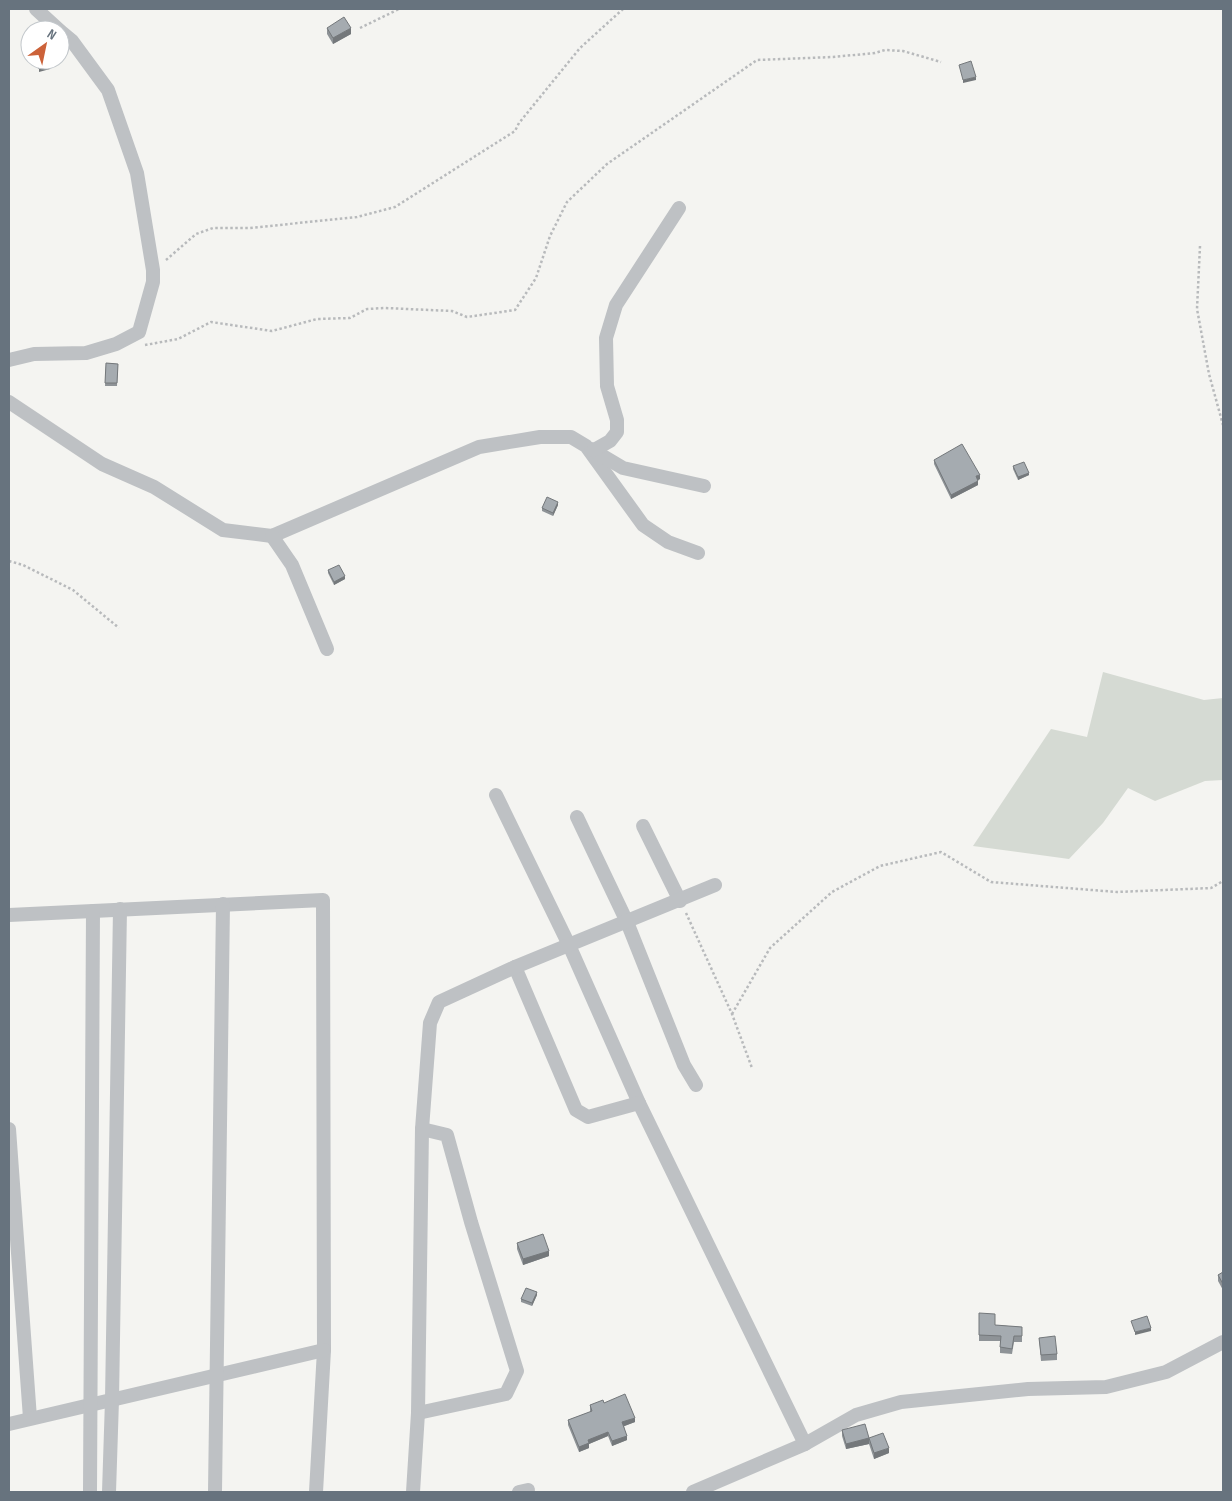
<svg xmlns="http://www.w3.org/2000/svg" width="1232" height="1501" viewBox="0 0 1232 1501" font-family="'Sofia Sans Condensed',sans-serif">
<rect width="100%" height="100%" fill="#f4f4f1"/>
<path fill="#d5dad3" d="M1103,672L1204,700L1223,698V780L1205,781L1155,801L1128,788L1103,823L1069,859L973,846L1051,729L1087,737Z"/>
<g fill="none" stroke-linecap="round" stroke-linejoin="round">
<g stroke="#b8babc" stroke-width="2.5" stroke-dasharray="2.5 2.5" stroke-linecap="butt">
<path d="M360,28L399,9"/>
<path d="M1200,246L1197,309L1209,374L1223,425"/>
<path d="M166,260L196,234L213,228H250L357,217L395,207L515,131L519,123L580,48L623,9"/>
<path d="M145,345L178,339L211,322L272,331L317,319L350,318L367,309L385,308L452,311L467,317L515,310L536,278L550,236L567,202L607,164L757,60L833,57L875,53L885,50L903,51L941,62"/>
<path d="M9,561L23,565L73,590L119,628"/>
<path d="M686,913L732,1014L752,1068"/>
<path d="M732,1014L770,948L832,892L880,866L941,852L991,882L1117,892L1211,888L1223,881"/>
</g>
<g stroke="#bec1c4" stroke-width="14">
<path d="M36,9L59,30"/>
<path d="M9,360L34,354L86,353L116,344L139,332L153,282V270L137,173L108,90L72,41L60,31"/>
<path d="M9,402L102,464L154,487L223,530L272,536L479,447L540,437H571L586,446L643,525L668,542L698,553"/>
<path d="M591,449L623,468L704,486"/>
<path d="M594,450L610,441L617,432V420L607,386L606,338L616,305L679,208"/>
<path d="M272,536L292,565L327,649"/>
<path d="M496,795L569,945L639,1103L805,1444"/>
<path d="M577,817L627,922L684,1065L696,1085"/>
<path d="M643,826L680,901"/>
<path d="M9,915L323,900L324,1350L316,1492"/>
<path d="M515,967L576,1110L588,1117L639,1103"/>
<path d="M9,1129L30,1418"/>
<path d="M418,1413L506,1394L517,1371L471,1222L447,1135L422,1129"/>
<path d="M9,1424L324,1350"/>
<path d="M90,1492L93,911"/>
<path d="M109,1492L112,1400L120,909"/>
<path d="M215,1492L223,904"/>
<path d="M413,1492L418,1413L422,1129L430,1023L439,1002L515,967L715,885"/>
<path d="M519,1492L528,1490"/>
<path d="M693,1492L805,1444L856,1415L901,1402L1028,1389L1106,1387L1166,1372L1223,1342"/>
</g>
</g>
<g fill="#8e9397">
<path d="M327,28L351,34L333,44L327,34Z"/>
<path d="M106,363L118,364L117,386H105Z"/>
<path d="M934,460L980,479L978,480V485L951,499L934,464Z"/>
<path d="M1013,466L1029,475L1018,480L1013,469Z"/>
<path d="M558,505L553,516L542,511V508Z"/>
<path d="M328,570L345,579L334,585L328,573Z"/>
<path d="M517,1243L549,1256L523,1265L517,1249Z"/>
<path d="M1223,1272V1290L1218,1281V1275Z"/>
<path d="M537,1295L532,1306L521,1302V1299Z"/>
<path d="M995,1325L1022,1327V1342H1014L1012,1354L1000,1353V1341H979V1335Z"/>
<path d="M1039,1338L1057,1354V1360L1041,1361Z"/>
<path d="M604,1403L635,1422L624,1426L627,1440L612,1446L608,1436L589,1444V1448L579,1452L568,1425V1420L590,1412V1405Z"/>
<path d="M842,1430L869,1438L889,1453L874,1459L869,1444L846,1449L842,1436Z"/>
</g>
<g fill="#74787b">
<path d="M351,28V34L333,44V38Z"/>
<path d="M50,66V69L39,72V69Z"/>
<path d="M976,77V80L963,83V80Z"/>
<path d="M1029,473V475L1018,480V477Z"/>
<path d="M980,475V479L976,481V476Z"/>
<path d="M978,481V485L951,499V495Z"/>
<path d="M558,502V505L553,516V513Z"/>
<path d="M345,576V579L334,585V582Z"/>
<path d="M549,1251V1256L523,1265V1259Z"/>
<path d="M537,1292V1295L532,1306V1303Z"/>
<path d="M1151,1328V1331L1135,1335V1332Z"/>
<path d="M635,1418V1422L622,1427V1422Z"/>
<path d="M608,1432V1436L589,1444V1448L579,1452V1447L588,1440Z"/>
<path d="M627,1436V1440L612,1446V1441Z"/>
<path d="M869,1438V1444L846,1449V1444Z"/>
<path d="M889,1448V1453L874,1459V1453Z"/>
</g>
<g fill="#a5abb0" stroke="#74787b">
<path d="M344,17L351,28L333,38L327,28Z"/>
<path d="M37,60H49L50,66L39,69Z"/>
<path d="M971,61L976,77L963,80L959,65Z"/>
<path d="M106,363L118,364L117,383H105Z"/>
<path d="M962,444L980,475L976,476L978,481L951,495L934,460Z"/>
<path d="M1024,462L1029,473L1018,477L1013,466Z"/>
<path d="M547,497L558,502L553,513L542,508Z"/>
<path d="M339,565L345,576L334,582L328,570Z"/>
<path d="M543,1234L549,1251L523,1259L517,1243Z"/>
<path d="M1223,1272V1284L1218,1275Z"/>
<path d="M526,1288L537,1292L532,1303L521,1299Z"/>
<path d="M979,1313L995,1314V1325L1022,1327V1336H1014L1012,1349L1000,1347L1001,1336L979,1335Z"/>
<path d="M1147,1316L1151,1328L1135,1332L1131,1321Z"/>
<path d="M1055,1336L1057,1354L1041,1355L1039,1338Z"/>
<path d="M625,1394L635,1418L622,1422L627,1436L612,1441L608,1432L588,1440L589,1443L579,1447L568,1420L592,1411L590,1405L603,1400L604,1403Z"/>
<path d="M865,1424L869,1438L846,1444L842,1430Z"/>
<path d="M883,1433L889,1448L874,1453L869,1438Z"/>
</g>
<rect width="1232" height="1501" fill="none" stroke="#67737e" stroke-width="20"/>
<g transform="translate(45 45) rotate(33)"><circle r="24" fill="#ffffff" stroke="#c2c7cb"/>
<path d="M0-4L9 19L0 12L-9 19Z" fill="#cc6239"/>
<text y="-8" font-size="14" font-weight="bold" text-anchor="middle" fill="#67737e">N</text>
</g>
</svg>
